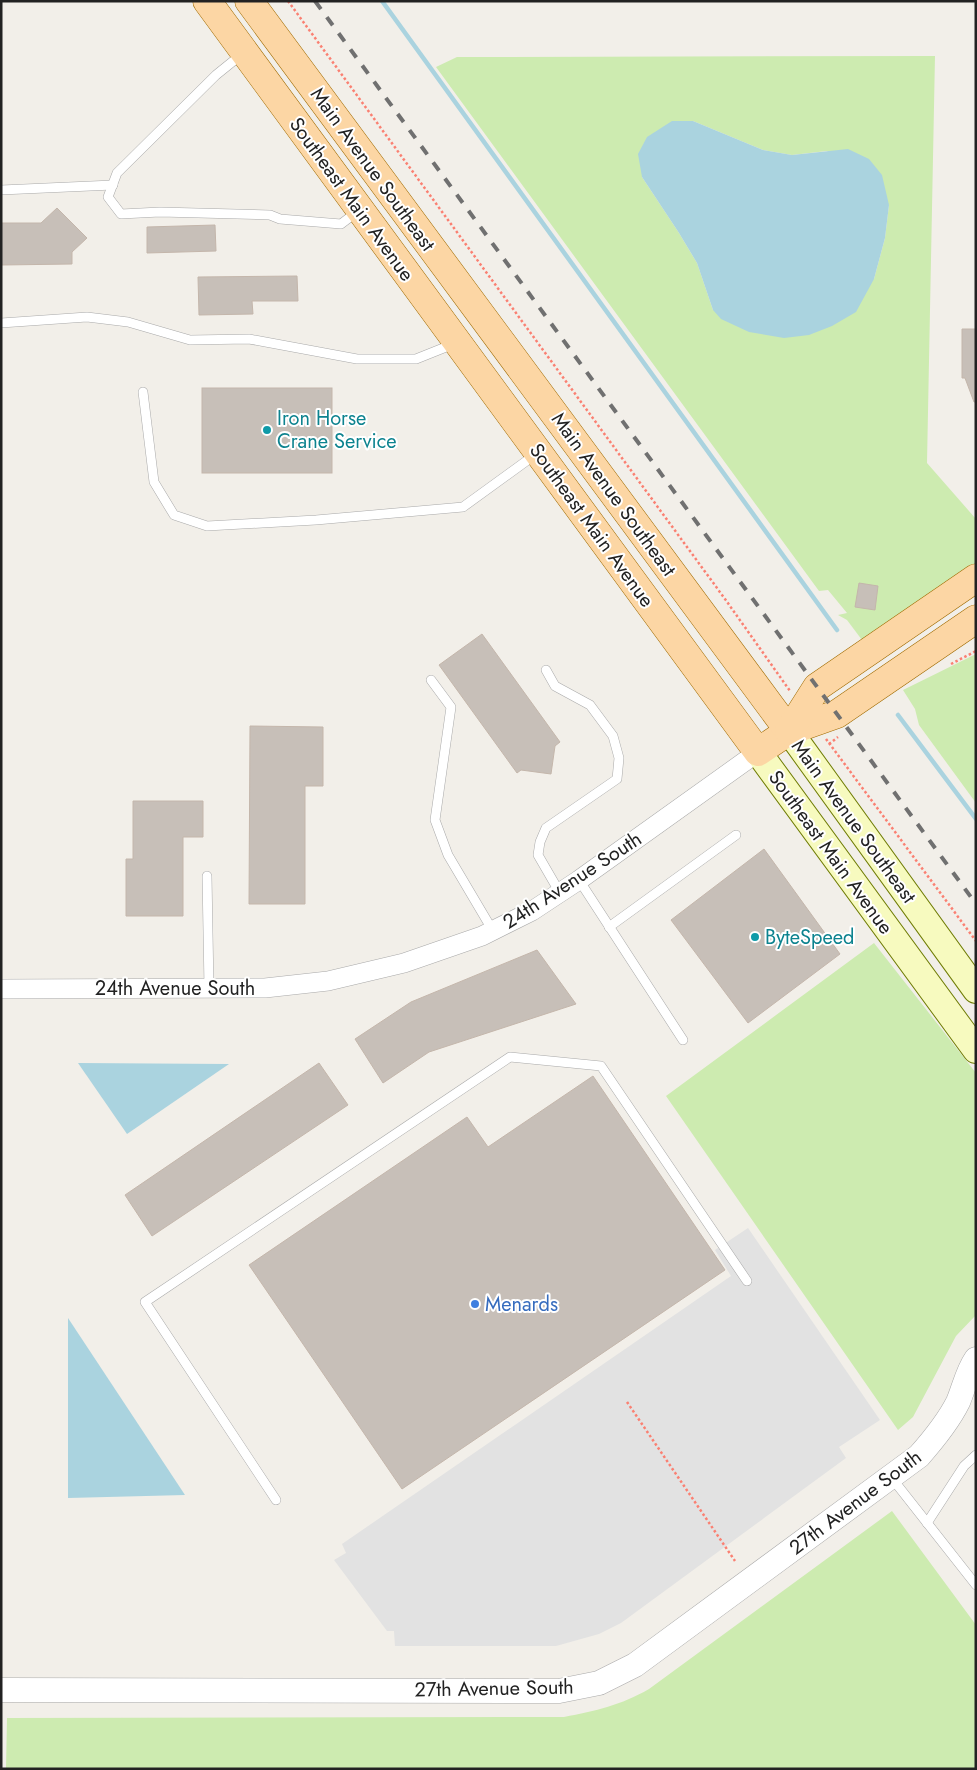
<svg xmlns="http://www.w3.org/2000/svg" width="977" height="1770" viewBox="0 0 977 1770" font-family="Jost,sans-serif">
<rect width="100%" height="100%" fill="#f2efe9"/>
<g fill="#cdebb0" fill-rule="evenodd">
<path d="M935,56L927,463L976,519V569L862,640L847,620L838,615L847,613L828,590L819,591L436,67L457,57ZM693,121L763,150L792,155L827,151L889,205L885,238L874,279L713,310L697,263L679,233L642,177Z"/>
<path d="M976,654V803L919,725L915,709L903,690Z"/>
<path d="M874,943L976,1073V1315L956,1336L913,1417L898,1430L666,1096Z"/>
<path d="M892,1511L976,1625V1769H6L7,1718L564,1717C596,1711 621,1705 649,1689Z"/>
</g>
<path fill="#e2e2e2" d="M748,1228L880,1420L839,1447L846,1458L621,1623L599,1634L556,1646H395L394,1631H387L334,1560L346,1553L342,1544L731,1276L715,1250Z"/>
<g fill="#aad3df">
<path d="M672,121H693L763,150L792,155L848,149L869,159L882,175L889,205L885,238L874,279L856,312L832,326L809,335L784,338L749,332L721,319L713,310L697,263L679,233L642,177L638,154L647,137Z"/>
<path d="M78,1063L229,1064L127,1134Z"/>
<path d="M68,1318L185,1495L68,1498Z"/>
</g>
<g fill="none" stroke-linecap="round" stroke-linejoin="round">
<g stroke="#aad3df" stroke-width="4.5">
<path d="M382,1L837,630"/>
<path d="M898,715L976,819"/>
</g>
</g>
<g fill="#c7bfb8" stroke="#c4b6ab">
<path d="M57,208L87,238L72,252V264L1,265V223H41Z"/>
<path d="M215,225L216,251L147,253V227Z"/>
<path d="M297,276L298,301H252L253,314L199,315L198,277Z"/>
<path d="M962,329H976V402H974L965,378H962Z"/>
<rect x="202" y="388" width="130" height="85"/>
<path d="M859,583L878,586L875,610L855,607Z"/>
<path d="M482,634L560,742L555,746L551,774L521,770L517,773L439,665Z"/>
<path d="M250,726L323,727V786H305V904H249Z"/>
<path d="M133,801H203V837H183V916H126V859H133Z"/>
<path d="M764,849L840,954L748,1023L671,920Z"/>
<path d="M537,950L576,1004L429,1052L383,1083L355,1039L411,1002Z"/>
<path d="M319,1063L348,1105L152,1236L125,1195Z"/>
<path d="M593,1076L725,1270L402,1489L249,1265L467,1117L488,1147Z"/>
</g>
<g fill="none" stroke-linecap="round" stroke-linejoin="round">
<defs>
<g id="service">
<path d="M242,54L216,75L117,173L108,197L121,214L160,212L270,215L280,219L341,224L358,211"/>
<path d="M1,190L113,185"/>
<path d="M1,323L87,317L128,322L190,340L249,339L357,359H416L456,343"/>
<path d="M143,392L154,482L174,515L207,526L316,520L463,507L536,454"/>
<path d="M546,670L555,686L590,705L613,736L619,758L617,779L546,828L540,842L538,855L560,893"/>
<path d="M431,680L451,707L435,820L448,855L493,931"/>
<path d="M207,876L209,988"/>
<path d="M579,880L683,1040"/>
<path d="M609,927L736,835"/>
<path d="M891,1477L976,1585"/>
<path d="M276,1500L145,1302L510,1057L601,1066L747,1281"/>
<path d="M927,1523L964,1466L976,1455"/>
</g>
<path id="minor" d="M1,989L265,988L328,981L404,963L482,936L532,911L579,880L758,752"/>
<path id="tertiary" d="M1,1690L559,1691L599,1683L635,1665L919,1456C934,1439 948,1422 958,1402C964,1388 967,1372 976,1359"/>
<g id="secondary">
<path d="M789,731L976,990"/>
<path d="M758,752L976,1050"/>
</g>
<g id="primary">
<path d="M207,1L758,752L789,731L837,714L976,619"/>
<path d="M249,1L789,731"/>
<path d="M789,731L817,687L976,578"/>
</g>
</defs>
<use href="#service" stroke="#a9a9a9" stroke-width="10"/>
<use href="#minor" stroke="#a9a9a9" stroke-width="20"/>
<use href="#tertiary" stroke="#a9a9a9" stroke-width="25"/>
<use href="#secondary" stroke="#707d05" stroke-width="28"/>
<use href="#primary" stroke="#a06b00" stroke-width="29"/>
<g stroke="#fa8072" stroke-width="2.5" stroke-dasharray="2.5 2.5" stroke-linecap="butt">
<path d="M288,1L725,599L790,691"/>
<path d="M951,664L976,651"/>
<path d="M826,739L976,941"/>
<path d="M829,744L838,737"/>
<path d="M627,1402L735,1561"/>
</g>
<use href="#service" stroke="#fff" stroke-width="9"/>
<use href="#minor" stroke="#fff" stroke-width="19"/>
<use href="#tertiary" stroke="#fff" stroke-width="24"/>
<use href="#secondary" stroke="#f7fabf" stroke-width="26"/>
<use href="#primary" stroke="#fcd6a4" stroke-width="28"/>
<path stroke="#707070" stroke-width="4" stroke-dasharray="10 10" stroke-linecap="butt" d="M315,1L976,904"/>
</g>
<g fill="#0f9aa8" stroke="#fff" stroke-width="2">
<circle cx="267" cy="430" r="5"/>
<circle cx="755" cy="937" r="5"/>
</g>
<circle fill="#3f7fe0" stroke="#fff" stroke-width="2" cx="475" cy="1304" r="5"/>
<g text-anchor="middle" stroke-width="4" stroke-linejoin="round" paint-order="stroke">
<g font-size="20" fill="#222" stroke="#fff">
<text transform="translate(373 169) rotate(54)" y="7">Main Avenue Southeast</text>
<text transform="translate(352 199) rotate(54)" y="7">Southeast Main Avenue</text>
<text transform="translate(614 494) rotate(54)" y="7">Main Avenue Southeast</text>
<text transform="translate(592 525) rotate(54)" y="7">Southeast Main Avenue</text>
<text transform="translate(854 821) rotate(54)" y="7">Main Avenue Southeast</text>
<text transform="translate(831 852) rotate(54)" y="7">Southeast Main Avenue</text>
<text transform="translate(572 880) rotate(-33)" y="7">24th Avenue South</text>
<text x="175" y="995">24th Avenue South</text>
<text transform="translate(855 1502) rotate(-37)" y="7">27th Avenue South</text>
<text transform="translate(494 1688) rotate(-1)" y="7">27th Avenue South</text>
</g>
<g font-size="20" fill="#0d838f" stroke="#fff" text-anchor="start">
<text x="277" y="425">Iron Horse<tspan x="277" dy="23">Crane Service</tspan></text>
<text x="765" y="944">ByteSpeed</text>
</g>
<g font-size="20" fill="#366cbe" stroke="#fff" text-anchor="start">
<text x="485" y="1311">Menards</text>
</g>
</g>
<rect width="977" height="1770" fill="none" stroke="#222222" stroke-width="5"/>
</svg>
